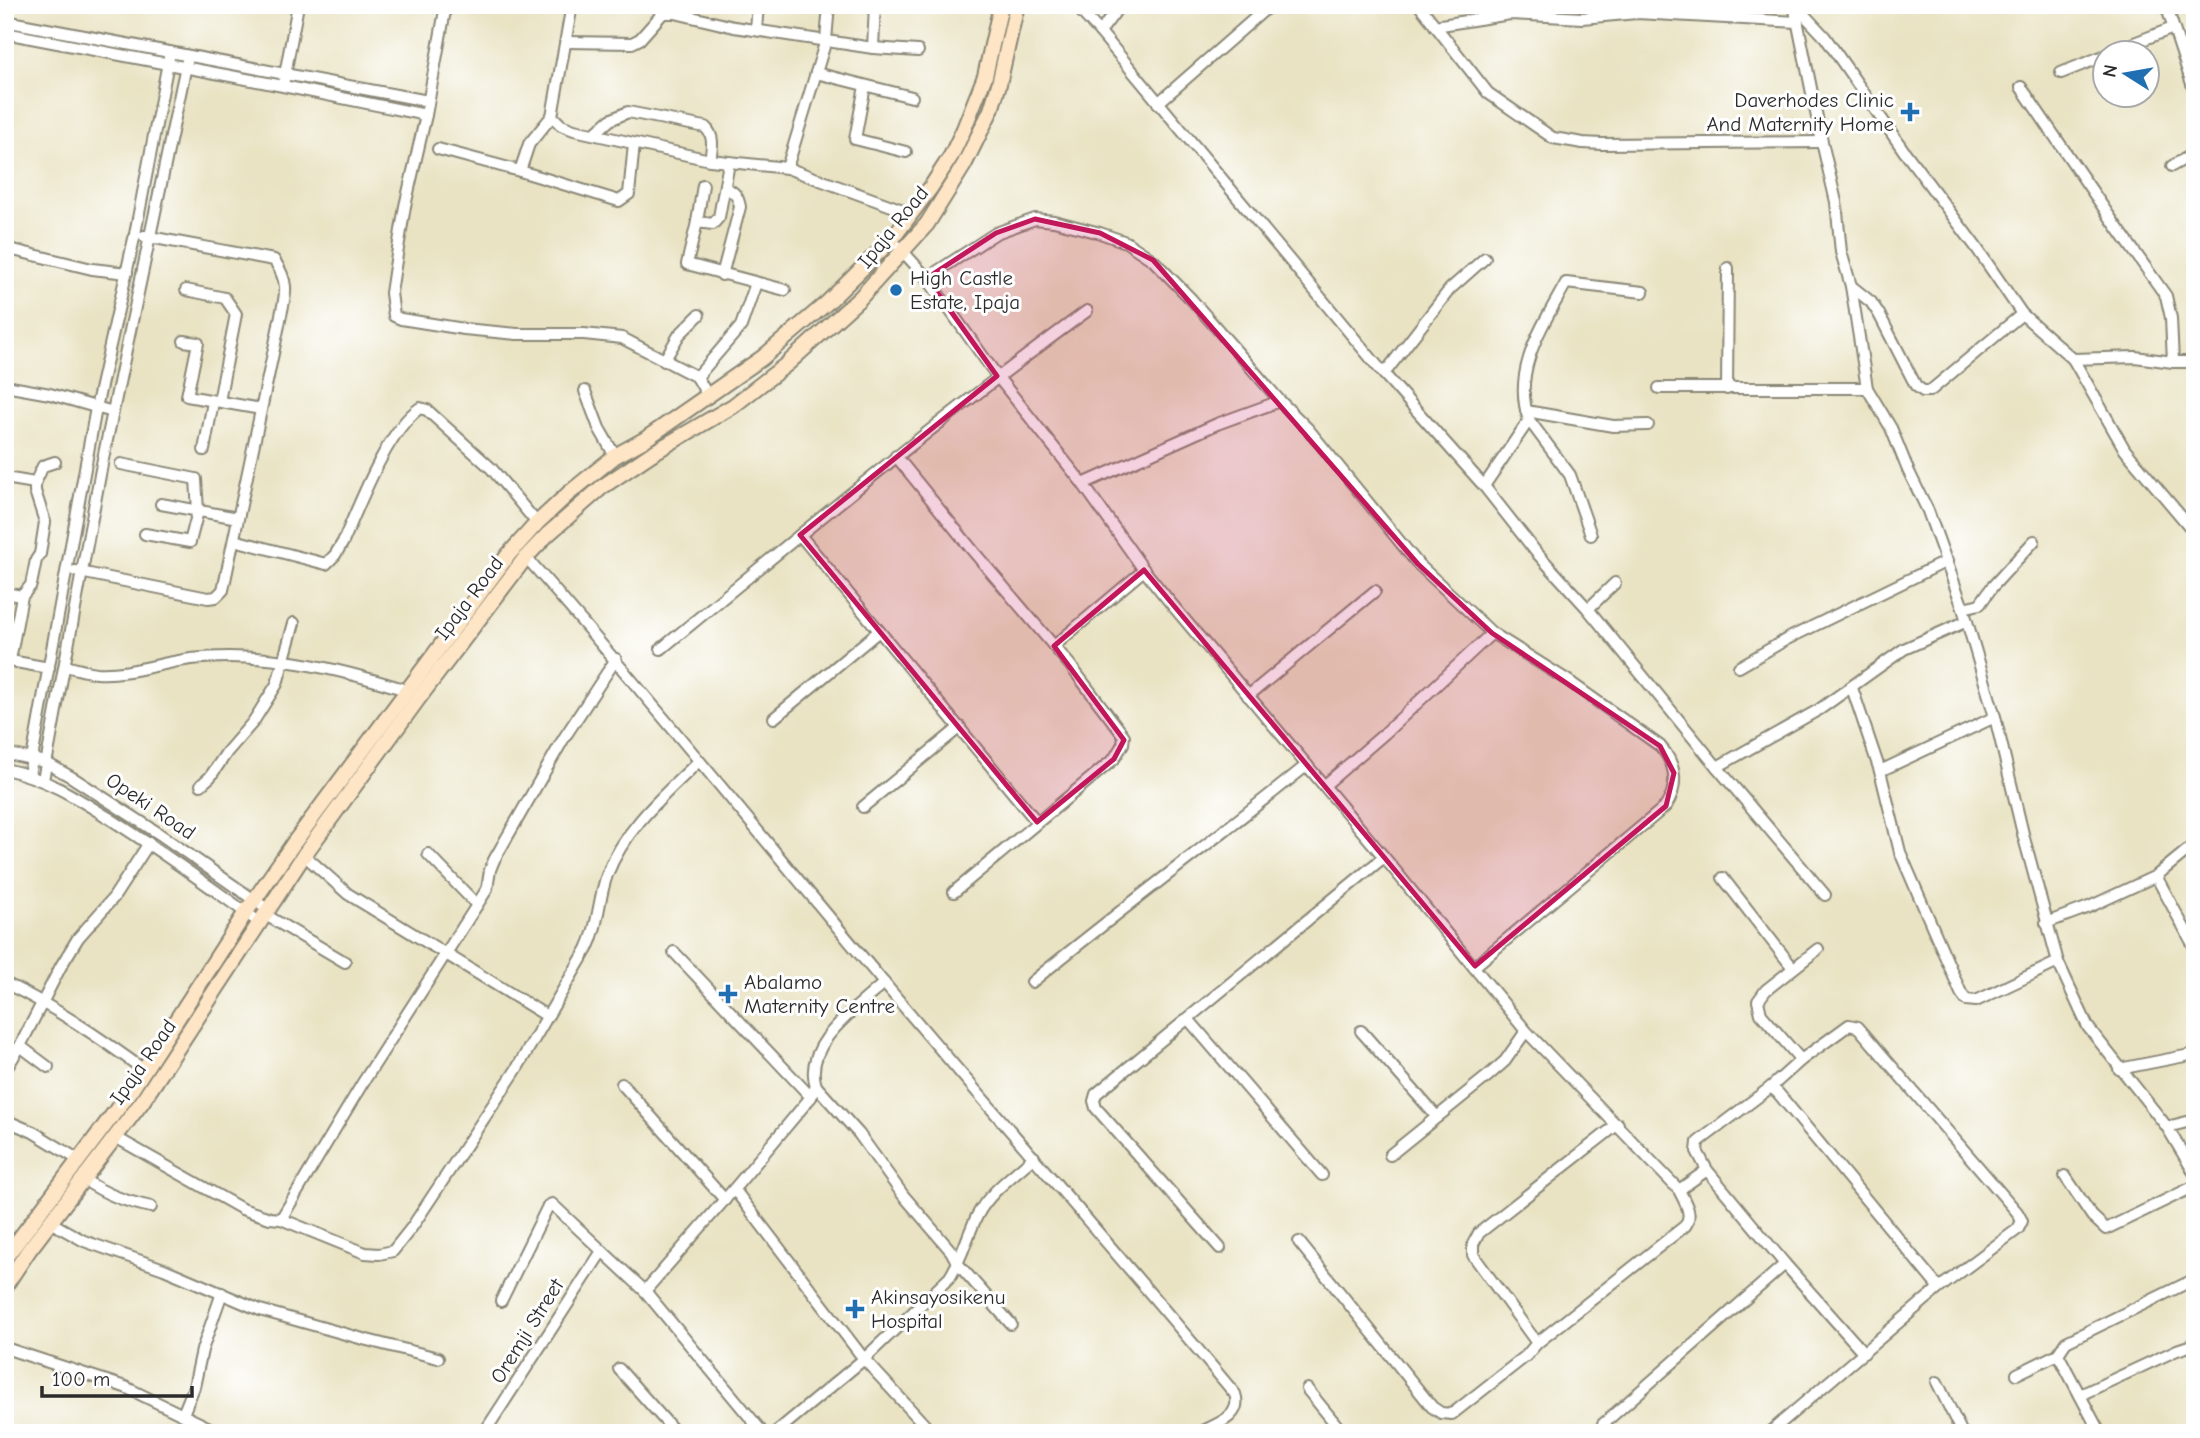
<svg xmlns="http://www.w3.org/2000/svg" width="2200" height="1438" viewBox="0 0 2200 1438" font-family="'Comic Neue',sans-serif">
<rect width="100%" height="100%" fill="#fff"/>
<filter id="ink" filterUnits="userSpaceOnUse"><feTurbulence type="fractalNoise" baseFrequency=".0143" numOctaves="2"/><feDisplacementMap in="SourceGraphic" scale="14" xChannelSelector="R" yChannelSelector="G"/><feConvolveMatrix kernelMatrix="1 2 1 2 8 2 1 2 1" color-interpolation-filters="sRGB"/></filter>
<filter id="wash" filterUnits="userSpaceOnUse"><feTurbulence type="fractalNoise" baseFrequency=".00686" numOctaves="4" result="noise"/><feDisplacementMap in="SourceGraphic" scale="28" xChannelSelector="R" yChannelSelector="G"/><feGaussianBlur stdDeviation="1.57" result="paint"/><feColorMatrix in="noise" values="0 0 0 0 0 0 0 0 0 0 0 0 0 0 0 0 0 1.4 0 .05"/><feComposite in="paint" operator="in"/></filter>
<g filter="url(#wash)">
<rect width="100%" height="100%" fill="#e9e3c3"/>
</g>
<g filter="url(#ink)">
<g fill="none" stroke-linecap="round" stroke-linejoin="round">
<defs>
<g id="minor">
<path d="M446,5L426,115L405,206L394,273L391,293L394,316L401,319L464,329L517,334H584L622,338L697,377L708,396"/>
<path d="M572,5L552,116L561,125L574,130L710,160L787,168L911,213"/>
<path d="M1075,5L1100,32L1384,374L1484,486L1536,552L1588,609L1717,767L1825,895"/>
<path d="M1419,5L1488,93L1553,138L1583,143L1602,144L1822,142"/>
<path d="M1794,5L1822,142L1836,202L1841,252L1851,286L1867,388L1891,428L1908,470L1928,511L1963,608L1995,717L2024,838L2058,962L2088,1027L2167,1127L2195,1174"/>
<path d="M1795,5L1825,37L1904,151L1976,247L2022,314L2073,359L2125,450L2195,533"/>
<path d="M2166,5L2195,93"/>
<path d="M511,9L512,5"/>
<path d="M5,21L428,101"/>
<path d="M1435,26L1510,14L1582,18L1637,13L1798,22"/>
<path d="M756,30L758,5"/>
<path d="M1100,32L1115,12L1116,5"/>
<path d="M5,33L283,86L426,115"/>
<path d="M567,42L632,43L640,39L663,13H675L734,27L873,48L918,51"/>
<path d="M873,48L875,5"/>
<path d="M2111,52L2173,28"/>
<path d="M816,73L912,97"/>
<path d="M2061,73L2106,55"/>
<path d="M284,80L298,5"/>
<path d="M865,86L855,139L906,152"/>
<path d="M2021,87L2114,223L2166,296L2171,318L2173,362"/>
<path d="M1158,103L1270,5"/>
<path d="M594,134L610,120L628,112L705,127C715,136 712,148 710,160"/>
<path d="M438,149L520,171L619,201L629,194L634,144"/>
<path d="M729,163L719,217L713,224L697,222L687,264L785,290"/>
<path d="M2172,166L2195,153"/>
<path d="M787,168L826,40L829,5"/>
<path d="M520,171L529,144L552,116"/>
<path d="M697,222L703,185"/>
<path d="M898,246L927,278L997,376L1083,484L1144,570L1169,601L1384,857L1526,1031L1679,1190C1684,1201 1694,1214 1685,1226L1537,1343"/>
<path d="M5,248L92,269L127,273"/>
<path d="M722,275L740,207C738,196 735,192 725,188"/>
<path d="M927,278L996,233L1035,219L1054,221L1100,233L1126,242L1153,260L1192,300L1280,401L1308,429L1418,564L1492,633L1567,680L1660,746C1676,764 1679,785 1666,806L1475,966"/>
<path d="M1851,286L1871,302L1879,314L1916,386L1923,391H1930L2022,314"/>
<path d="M186,290L225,298L236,314L219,401"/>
<path d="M184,341L198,343L187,396L261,409"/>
<path d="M2073,359L2135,357L2173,362H2195"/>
<path d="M664,361L679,335L699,315"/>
<path d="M1384,374L1450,289L1485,258"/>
<path d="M697,377L741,326L756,283"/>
<path d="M5,386L50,394L113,412"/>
<path d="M1659,388H1867"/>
<path d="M1727,389L1728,268"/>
<path d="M585,391L599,428L615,456"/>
<path d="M1526,411L1613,426L1648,425"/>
<path d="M1529,420L1570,475L1591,535"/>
<path d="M204,450L213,402"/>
<path d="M896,456L973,551L1070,665L1124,736L1123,744L1114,759L954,892"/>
<path d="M121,464L196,479L198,511L190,542L145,534"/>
<path d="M5,478L35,483"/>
<path d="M1083,484L1217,424L1280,401"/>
<path d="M1484,486L1529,420C1511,371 1543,325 1566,283L1643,292"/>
<path d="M161,504L238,518"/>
<path d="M800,535L1037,822"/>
<path d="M234,540L326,564L335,555L343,542C359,506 387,430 420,408L427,410L491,468L537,523"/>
<path d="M526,557C649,697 765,841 884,983C1000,1121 1120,1255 1235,1394C1243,1417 1216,1424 1199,1433"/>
<path d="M75,571L208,598L216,597L223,590L279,325C284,297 292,286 274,260L144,236"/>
<path d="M5,593L22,596"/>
<path d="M1963,608L1980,604L1992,587L2034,541"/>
<path d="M1588,609L1615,583"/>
<path d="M1054,646L1144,570"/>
<path d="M661,649C801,534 940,418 1087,311"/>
<path d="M5,660L49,668"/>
<path d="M10,660L22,596L31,585L36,560L40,554L45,522L35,491V483L43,466L55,462"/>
<path d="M65,666C75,668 86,672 97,673C129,675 159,663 191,659C264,651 337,668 406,690"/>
<path d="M1739,667L1787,639L1947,561"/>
<path d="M1852,688L1880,771L1900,852L1961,993L1966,1000L1976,1001L2058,962"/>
<path d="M1248,696L1375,591"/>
<path d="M774,718L879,631"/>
<path d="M5,753L45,762L73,778L158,833L267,909"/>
<path d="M1717,767L1820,709L1904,649L1967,621"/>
<path d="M5,769C46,778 77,798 112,820C163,852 210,887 259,922"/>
<path d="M1880,771L1995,717"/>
<path d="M29,775L96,408L135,234L170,52"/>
<path d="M43,780L103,459L188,56"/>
<path d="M201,785L210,777L227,752L253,722L277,684L294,623"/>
<path d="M1325,785L1384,734L1492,633"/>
<path d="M863,807L960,727"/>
<path d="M428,854L477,905"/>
<path d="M304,855L348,894L547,1016"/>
<path d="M2156,876L2195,948"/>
<path d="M1723,878L1793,968"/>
<path d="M264,914L345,962"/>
<path d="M2046,923L2089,907L2156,876L2195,844"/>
<path d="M674,952L811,1097"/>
<path d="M1032,982C1122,908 1216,839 1307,765"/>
<path d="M5,983C55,1007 99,1037 144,1070"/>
<path d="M1189,1020L1322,1175"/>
<path d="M1361,1031L1437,1117"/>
<path d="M20,1046L48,1067"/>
<path d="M1801,1060L1761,1014L1758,1001L1766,990L1818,949"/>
<path d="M2119,1069L2195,1054"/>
<path d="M5,1071L20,1046L61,966L78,938L114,897L149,843"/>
<path d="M622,1084L725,1200"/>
<path d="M816,1086L859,1134L903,1195L951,1251L958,1264L1011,1324"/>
<path d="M1771,1087L1801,1060L1849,1025L1858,1027L2017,1212L2022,1221L2018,1229L1939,1288"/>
<path d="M5,1120L33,1132L79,1160"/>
<path d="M2167,1127L2195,1120"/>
<path d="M115,1137L242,1209L270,1218L281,1219L365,1253L379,1254L393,1251L412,1227L516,1070L587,949C599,925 598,900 607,875C624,829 665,794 699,761"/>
<path d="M1390,1155L1489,1075L1505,1061L1526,1031"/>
<path d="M1707,1170L1697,1151L1698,1142L1771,1087L1778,1093L1939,1288L1769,1433"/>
<path d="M2065,1176L2092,1216L2106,1229L2195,1186"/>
<path d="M83,1179C107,1195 124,1201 151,1207"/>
<path d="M734,1189L864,1359L932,1433"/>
<path d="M1679,1190L1707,1170L1785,1264L1864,1353"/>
<path d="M281,1219L362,1084L477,905L487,889L490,870L494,860L564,738L616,659"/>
<path d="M50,1222L84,1241L164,1269L260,1310L363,1339L438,1358"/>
<path d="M1299,1242L1432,1407L1441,1413L1452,1414L1526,1356L1537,1343L1473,1255V1244L1479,1233L1618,1124"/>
<path d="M1220,1248L1096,1108L1094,1101L1096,1094L1384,857"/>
<path d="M645,1291L734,1189L811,1097L816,1086C802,1044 857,1008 884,983"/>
<path d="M501,1301L548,1206L552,1204L645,1291L763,1433"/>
<path d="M5,1348L125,1387L220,1433"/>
<path d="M619,1369L676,1433"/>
<path d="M2017,1374L2058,1354"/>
<path d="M1937,1382L1962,1433"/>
<path d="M1307,1389L1343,1433"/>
<path d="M2080,1395L2177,1350L2195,1344"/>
<path d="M183,1414L194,1387L202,1350L222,1293"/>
<path d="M484,1433L602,1251"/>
<path d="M775,1433L864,1359L950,1277C962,1258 967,1236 977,1216C989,1192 1014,1175 1034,1157"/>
<path d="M1599,1433L1603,1424L1785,1264"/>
<path d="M2100,1433L2058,1354L2066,1342L2195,1279"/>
</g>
<g id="secondary">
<path d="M5,1258L130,1092L246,912L293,844L509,554L537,523L568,494L615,456L644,440L762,358L828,302L892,239L931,187L951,156L963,131L985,76L1001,5"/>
<path d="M5,1286L29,1250L142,1102L304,855L418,699L526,557L547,535L602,487L651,454L733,406L787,364L860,298L927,224L964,165L991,110L999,84L1017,5"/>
</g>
</defs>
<use href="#minor" stroke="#8a8777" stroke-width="14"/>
<use href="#secondary" stroke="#8a8777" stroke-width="18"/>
<use href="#minor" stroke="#fff" stroke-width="10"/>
<use href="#secondary" stroke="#fde5c5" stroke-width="14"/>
</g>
</g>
<path fill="#c2185b" fill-opacity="0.2" stroke="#c2185b" stroke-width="5" stroke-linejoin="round" d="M1035,219L1100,233L1153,260L1418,564L1492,633L1660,746L1674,773L1666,806L1475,966L1144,570L1054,646L1124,740L1114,759L1037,822L800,535L997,376L927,278L996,233Z"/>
<g fill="#1f6fb2" stroke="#fff" stroke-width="2.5">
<path d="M1906.5 101.5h7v7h7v7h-7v7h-7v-7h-7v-7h7z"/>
<circle cx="896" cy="290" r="7"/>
<path d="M724.5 983.5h7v7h7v7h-7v7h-7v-7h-7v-7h7z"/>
<path d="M851.5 1298.5h7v7h7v7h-7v7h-7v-7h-7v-7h7z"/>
</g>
<g text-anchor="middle" stroke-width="6" stroke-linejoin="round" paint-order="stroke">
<g font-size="21" fill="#2b2b2b" stroke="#fff" text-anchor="start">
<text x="1894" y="107" text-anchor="end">Daverhodes Clinic<tspan x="1894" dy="24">And Maternity Home</tspan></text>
<text x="910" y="285">High Castle<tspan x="910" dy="24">Estate, Ipaja</tspan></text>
<text x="744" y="989">Abalamo<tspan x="744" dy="24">Maternity Centre</tspan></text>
<text x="871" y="1304">Akinsayosikenu<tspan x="871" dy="24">Hospital</tspan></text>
</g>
<g font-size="21" fill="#2b2b2b" stroke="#fff">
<text transform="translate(893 227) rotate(-51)" y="7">Ipaja Road</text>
<text transform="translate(469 598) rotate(-53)" y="7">Ipaja Road</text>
<text transform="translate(151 806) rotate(34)" y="7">Opeki Road</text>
<text transform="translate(143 1062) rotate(-55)" y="7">Ipaja Road</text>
<text transform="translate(527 1331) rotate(-58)" y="7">Oremji Street</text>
</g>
</g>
<rect width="2200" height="1438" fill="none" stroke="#fff" stroke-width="28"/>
<g transform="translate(2126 74) rotate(281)"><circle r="33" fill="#ffffff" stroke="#aaaaaa" stroke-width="2"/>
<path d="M0-5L12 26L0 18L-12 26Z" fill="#1f6fb2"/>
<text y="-10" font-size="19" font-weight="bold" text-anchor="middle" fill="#2b2b2b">N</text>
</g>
<path d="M42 1386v10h150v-10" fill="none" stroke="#2b2b2b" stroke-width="3.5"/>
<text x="52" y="1386" font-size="21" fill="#2b2b2b" stroke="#ffffff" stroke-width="5" paint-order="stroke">100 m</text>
</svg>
